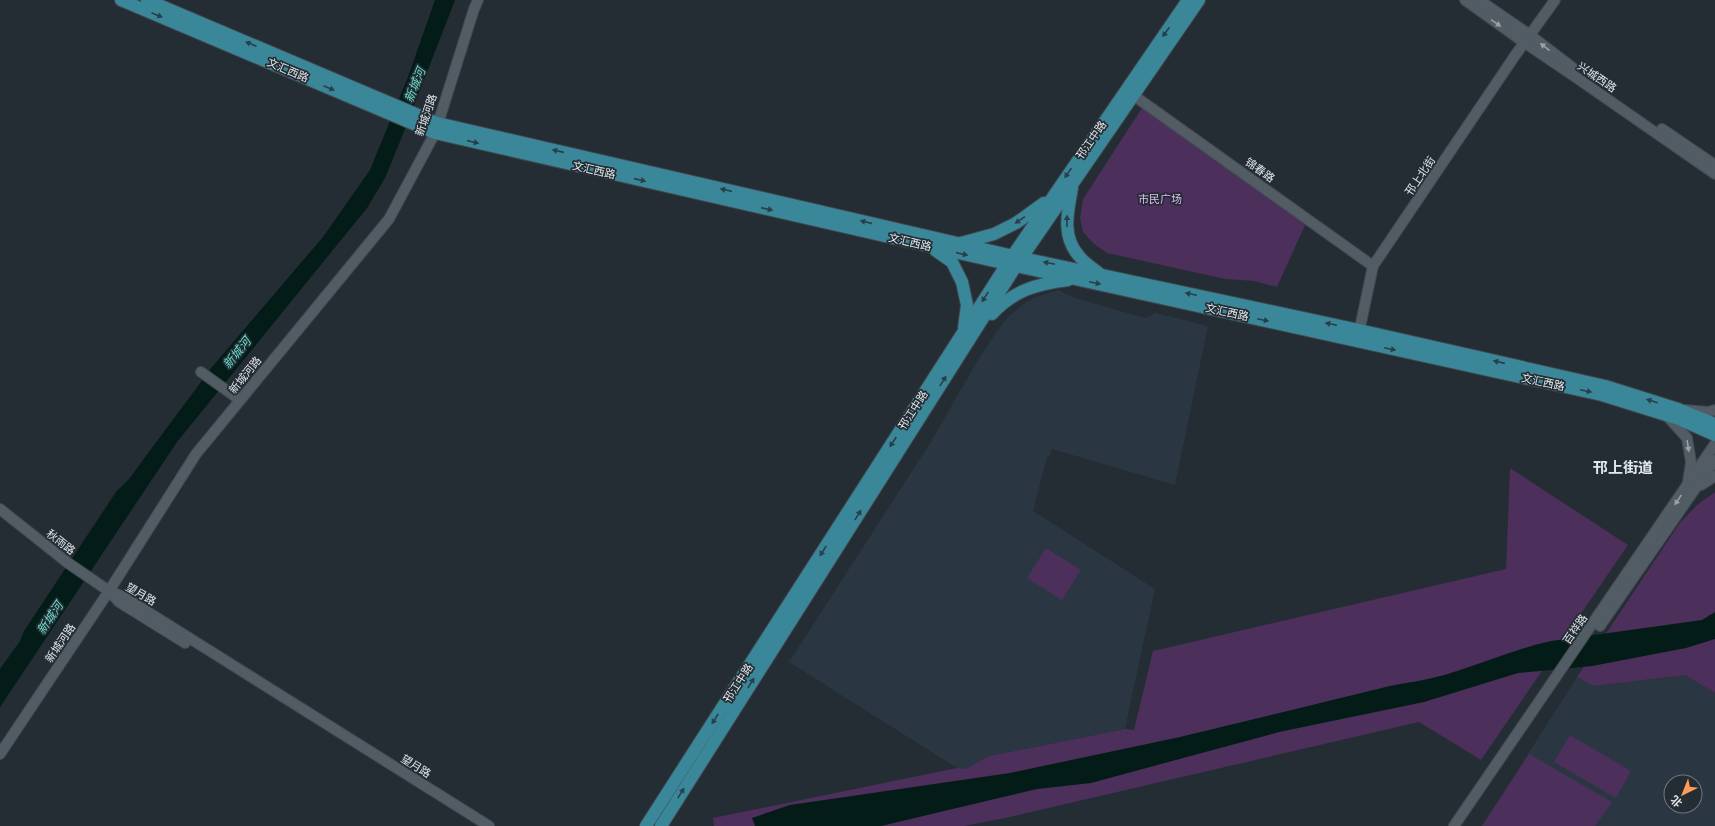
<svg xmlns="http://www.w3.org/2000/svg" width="1715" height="826" viewBox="0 0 1715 826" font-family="'Open Sans','Noto Sans SC',sans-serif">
<rect width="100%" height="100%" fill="#242c34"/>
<g fill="#2a3743" fill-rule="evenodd">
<path d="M1058,290L1075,298L1145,318L1156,313L1208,326L1175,485L1052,449L1049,457H1047L1033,511L1155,589L1125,729L989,756L966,770L957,768L789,662L929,445L976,363L995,334L1009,316L1020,307L1033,298Z"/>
<path d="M1685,675L1715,693V826H1482L1577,677L1595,686ZM1671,782H1695V806H1671Z"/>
</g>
<g fill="#4c2f5a">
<path d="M1142,108L1307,221L1277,287L1254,281L1225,279L1107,253L1094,244L1083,232L1080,218L1083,199Z"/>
<path d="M1510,468L1628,545L1481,760L1419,722L1010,817L964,826H714L713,818L957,768L966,769L989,756L1125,729L1134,730L1153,651L1506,569Z"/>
<path d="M1715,492V693L1685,675L1594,686L1577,677L1679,524L1697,505Z"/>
<path d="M1046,548L1081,570L1062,600L1027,578Z"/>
<path d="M1570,735L1631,771L1616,798L1554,762Z"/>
<path d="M1529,754L1612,802L1595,826H1482Z"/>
</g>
<g fill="#031c18">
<path d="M435,0H455L401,139L385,178L367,208L177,442L0,707V669L20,641L24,631L116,492L129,479L212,367L323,237L370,170L408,77Z"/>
<path d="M1715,612V639L1686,648L1592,666L1518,673L1424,702L1279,732L1091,783L1037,789L881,826H755L752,818L790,805L1010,773L1180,737L1390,686C1411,682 1433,679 1454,672C1486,662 1518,648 1551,641L1702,620Z"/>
</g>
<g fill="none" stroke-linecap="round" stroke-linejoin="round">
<defs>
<g id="minor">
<path d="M1465,0L1525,43L1574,76L1715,174"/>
<path d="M1479,0L1530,35L1573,68"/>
<path d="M1133,95L1373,266"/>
<path d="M1662,129L1715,165"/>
<path d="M1358,337L1373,266L1514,57L1555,0"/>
<path d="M201,372L240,400"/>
<path d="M1685,410L1708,412L1715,410"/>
<path d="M1666,415L1687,438L1691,462L1688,482"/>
<path d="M1701,485L1715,476"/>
<path d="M0,509L68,563L109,591L124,597L489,826"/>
<path d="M111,593L119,602L185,643"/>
<path d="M1600,626L1715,460"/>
<path d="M0,754L109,591L196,454L389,219L435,133L474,9L478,0"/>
<path d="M1454,826L1715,444"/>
</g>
<g id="major">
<path d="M121,0L435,133L1007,264L1602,395L1679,419L1715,435"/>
<path d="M147,0L437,123L1022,258L1359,330L1605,386L1678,409L1715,424"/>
<path d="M1072,188C1068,211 1061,236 1079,256C1084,263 1093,268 1100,274"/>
<path d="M961,243L994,234L1016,223L1044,203"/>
<path d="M935,250L952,262L962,282L967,305L964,328"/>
<path d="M992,314C1014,290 1037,284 1068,280"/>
<path d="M646,826L1007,264L1188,0"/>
<path d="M661,826L1016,266L1199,0"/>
</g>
</defs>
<use href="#minor" stroke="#40474e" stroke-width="12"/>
<use href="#major" stroke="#40474e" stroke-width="14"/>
<use href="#minor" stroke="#525c65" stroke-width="10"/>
<use href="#major" stroke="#3a8799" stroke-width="12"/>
</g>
<defs><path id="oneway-solid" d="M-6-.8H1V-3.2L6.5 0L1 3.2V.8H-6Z"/></defs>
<g fill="#283e48">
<use href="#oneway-solid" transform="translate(157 15) rotate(23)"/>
<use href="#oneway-solid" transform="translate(1166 32) rotate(125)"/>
<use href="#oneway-solid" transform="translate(251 44) rotate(-157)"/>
<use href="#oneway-solid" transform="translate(329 88) rotate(23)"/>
<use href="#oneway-solid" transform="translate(473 142) rotate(13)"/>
<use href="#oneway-solid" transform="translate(558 151) rotate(-167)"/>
<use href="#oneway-solid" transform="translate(1068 173) rotate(125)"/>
<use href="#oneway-solid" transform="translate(640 180) rotate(13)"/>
<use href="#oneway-solid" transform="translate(726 190) rotate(-167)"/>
<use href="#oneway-solid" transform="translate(767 209) rotate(13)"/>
<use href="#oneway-solid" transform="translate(1020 220) rotate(146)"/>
<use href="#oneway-solid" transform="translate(1067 221) rotate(-90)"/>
<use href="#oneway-solid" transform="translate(866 222) rotate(-167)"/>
<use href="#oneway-solid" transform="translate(962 254) rotate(13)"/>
<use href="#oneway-solid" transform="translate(1049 263) rotate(-168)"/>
<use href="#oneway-solid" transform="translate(1095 283) rotate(12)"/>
<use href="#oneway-solid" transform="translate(1191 294) rotate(-168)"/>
<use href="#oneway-solid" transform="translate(985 297) rotate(123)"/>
<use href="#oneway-solid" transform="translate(1263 320) rotate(12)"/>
<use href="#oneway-solid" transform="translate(1331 324) rotate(-168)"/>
<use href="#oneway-solid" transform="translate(1390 349) rotate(12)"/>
<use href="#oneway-solid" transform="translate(1499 362) rotate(-167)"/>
<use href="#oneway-solid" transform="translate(943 381) rotate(-58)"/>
<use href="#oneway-solid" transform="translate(1586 391) rotate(12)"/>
<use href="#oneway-solid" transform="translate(1652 401) rotate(-163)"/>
<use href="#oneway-solid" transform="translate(893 442) rotate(123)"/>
<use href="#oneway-solid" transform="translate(858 515) rotate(-58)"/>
<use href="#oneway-solid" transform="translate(823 551) rotate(123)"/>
<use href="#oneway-solid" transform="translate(751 683) rotate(-58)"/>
<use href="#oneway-solid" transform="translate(715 719) rotate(123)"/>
<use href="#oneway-solid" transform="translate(681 793) rotate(-58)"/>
</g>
<g fill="#9aa2a8">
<use href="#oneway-solid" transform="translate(1496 23) rotate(35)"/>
<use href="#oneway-solid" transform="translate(1545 47) rotate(-142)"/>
<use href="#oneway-solid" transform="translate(1688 446) rotate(81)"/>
<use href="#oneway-solid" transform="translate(1678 500) rotate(124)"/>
</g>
<g text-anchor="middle" stroke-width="3.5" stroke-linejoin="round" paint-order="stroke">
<g font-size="11" fill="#e1e7ec" stroke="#242c34">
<text transform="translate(288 70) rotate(23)" y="4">文汇西路</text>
<text transform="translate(1597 77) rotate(34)" y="4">兴城西路</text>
<text transform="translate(426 115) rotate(-71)" y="4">新城河路</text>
<text transform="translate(1091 140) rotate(-55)" y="4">邗江中路</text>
<text transform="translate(594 170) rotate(13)" y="4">文汇西路</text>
<text transform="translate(1260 170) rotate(35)" y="4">锦春路</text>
<text transform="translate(1420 176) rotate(-56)" y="4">邗上北街</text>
<text transform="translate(910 242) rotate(13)" y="4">文汇西路</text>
<text transform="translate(1227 312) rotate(12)" y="4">文汇西路</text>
<text transform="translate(245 375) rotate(-51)" y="4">新城河路</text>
<text transform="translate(1543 382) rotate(12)" y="4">文汇西路</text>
<text transform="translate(913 410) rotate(-57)" y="4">邗江中路</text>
<text transform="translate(61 542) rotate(38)" y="4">秋雨路</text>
<text transform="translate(141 594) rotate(30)" y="4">望月路</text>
<text transform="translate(1575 629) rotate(-56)" y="4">百祥路</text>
<text transform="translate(60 643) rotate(-56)" y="4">新城河路</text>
<text transform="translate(738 683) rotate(-57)" y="4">邗江中路</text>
<text transform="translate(416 766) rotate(32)" y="4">望月路</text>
</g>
<g font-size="11" fill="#e3bdf6" stroke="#242c34">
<text x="1160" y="203">市民广场</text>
</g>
<g font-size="12" font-style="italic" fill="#69dfcc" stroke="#242c34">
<text transform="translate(415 85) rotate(-68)" y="4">新城河</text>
<text transform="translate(237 353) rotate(-51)" y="4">新城河</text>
<text transform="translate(50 618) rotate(-56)" y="4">新城河</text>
</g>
<g font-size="15" font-weight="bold" fill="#e1e7ec" stroke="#242c34">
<text x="1623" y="473">邗上街道</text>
</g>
</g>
<g transform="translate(1683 794) rotate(223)"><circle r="19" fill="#242c34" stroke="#70777e"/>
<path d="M0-3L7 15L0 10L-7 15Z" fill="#fe9c57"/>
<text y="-6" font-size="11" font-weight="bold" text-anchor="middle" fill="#e1e7ec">北</text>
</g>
</svg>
